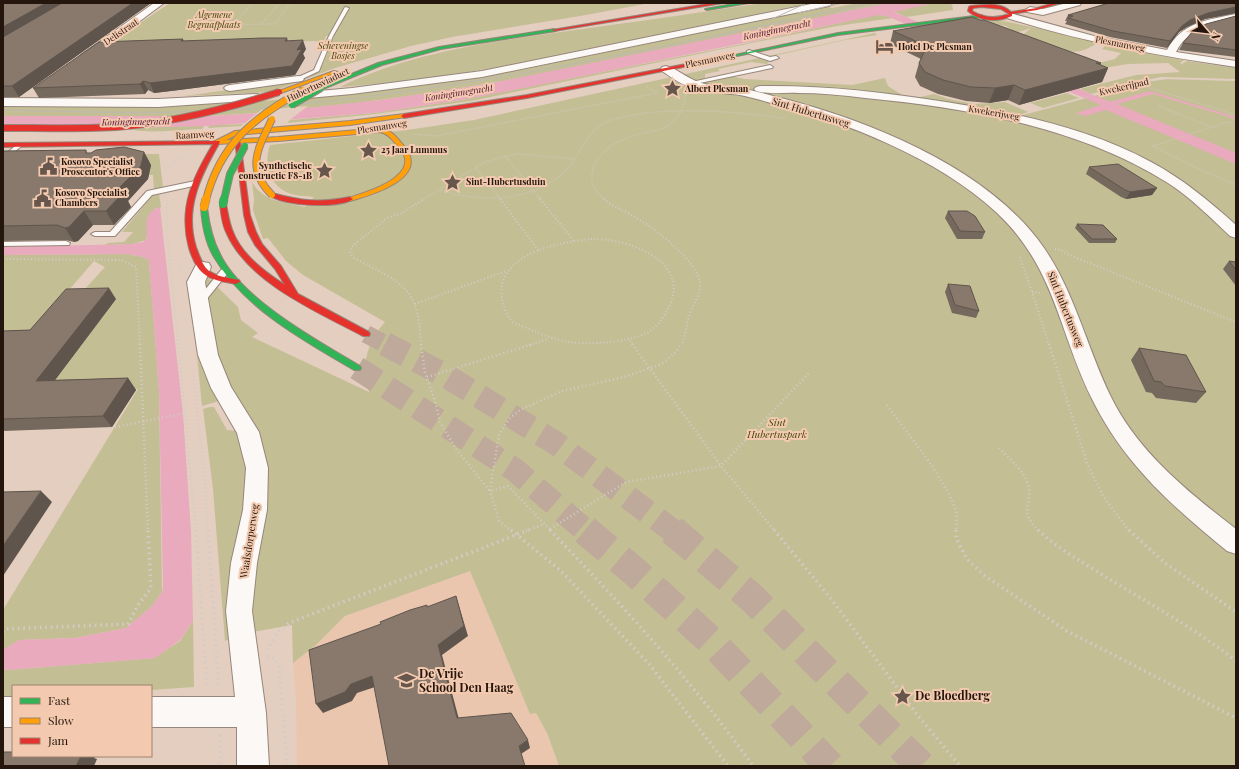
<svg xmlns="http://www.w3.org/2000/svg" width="1239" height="769" viewBox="0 0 1239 769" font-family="'Playfair Display',serif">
<rect width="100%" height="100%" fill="#e4cebf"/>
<path fill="#eac6ae" d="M470,571L530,714L535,712L544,727L559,766H297L296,698L293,663L317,644L345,616Z"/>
<g fill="#c4be95">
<path d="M170,3H650L586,15L452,37L411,46L335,68L271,92L184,96L301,80C328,70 323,59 334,36H326L324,41L110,43Z"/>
<path d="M763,3H811C655,35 499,75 340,87C411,52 491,42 568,31C633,22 698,13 763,3Z"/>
<path d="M834,3H845L828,7L832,8L858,3H889C679,47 469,96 255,113C171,120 87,116 3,116V104L153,106L234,103L328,96L329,97L450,82L526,69L760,20L778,15Z"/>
<path d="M934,3L952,4L953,10L906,17L893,11Z"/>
<path d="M876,15H884L893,18L837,26L781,37L471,101L375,114L287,123L290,120L373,113L461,100L738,45Z"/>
<path d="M969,20H1000L1008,21L1000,22H1008L1099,41C1075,63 1049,46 1022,36L1031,28L1016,33L1006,26Z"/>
<path d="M875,33L877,35L845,40L773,56L767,64L751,62L718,69L720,71L705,74V81L730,76L744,79L852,85L885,78L888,86L902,95L896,97L1016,117L1146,82L1167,79L1236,81V766H559L547,733L536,713L530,714L470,571L345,616L317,644L293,663L292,625L247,633L262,504L220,369L201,279L207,277L238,307L241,320L258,333L252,337L369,392C360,367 367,342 385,322L303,275L286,261L268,238L263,239L253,210L254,199L252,182C263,202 285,202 305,207L314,197C305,196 294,196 286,192C268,183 264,162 270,145L407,130L474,120Z"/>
<path d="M1105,46L1184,60L1180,63L1182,64L1187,61L1236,68V79L1161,77L1132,83L1091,94L1080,89L1136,75L1180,72L1168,63L1128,64L1104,68L1082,57L1085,56L1099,63L1115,59L1121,53L1102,49Z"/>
<path d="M1067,93L1079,98L1043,108L1030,103Z"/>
<path d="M934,94L949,99L974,104L1005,102L1028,112L1016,116L911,99Z"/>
<path d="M244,124L241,126L208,128L209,126H204L202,129C188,129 139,135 130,128Z"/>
<path d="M115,154H159L163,187L154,190L153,175H148L150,171L149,166L151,163Z"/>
<path d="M159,193L161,207L154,209L146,240L133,244L105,245L108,243L124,242L133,232H122L154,194Z"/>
<path d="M128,254L143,257L149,260L159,390L162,592L152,606L126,628L75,638L19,640L3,650V610L138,389L40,391L75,300L105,267L94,261L30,335H3V255Z"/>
<path d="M203,354L219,401L202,406L197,355Z"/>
<path d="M210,407H214L227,430L238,431L248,461L232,638L225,641L213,489L203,409Z"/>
<path d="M193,621L194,687L151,690V686H13V696H3V669L9,670L154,658L180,641Z"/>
</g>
<g fill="#e8aabc">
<path d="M889,3H934L894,12L1110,102L1150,91L1236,117V119L1153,94L1117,104L1236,153V164L1106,110L1085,116L1076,113L1101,105L889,17L879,15L529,87L461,100L373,113L207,126L130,128L3,129V116H211L259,113L381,100L487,84Z"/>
<path d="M160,207L183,414L191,532L193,621L180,640L155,658L9,670L3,669V650L19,640L75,638L126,628L152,606L162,592L163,587L159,390L149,260L143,257L128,254L3,255V247L133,244L143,242L147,239C147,225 143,212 160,207Z"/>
</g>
<path fill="#e4cebf" d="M308,106L287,122L241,126L261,110Z"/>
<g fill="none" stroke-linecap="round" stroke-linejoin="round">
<path stroke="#bea99b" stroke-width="18" stroke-dasharray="18 9" stroke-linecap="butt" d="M366,334L387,345"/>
<g stroke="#bea99b" stroke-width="24" stroke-dasharray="24 12" stroke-linecap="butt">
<path d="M385,344L443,374L554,442L673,531"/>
<path d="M357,368L515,470L586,531"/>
</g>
<g stroke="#bea99b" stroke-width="30" stroke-dasharray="30 15" stroke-linecap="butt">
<path d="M585,530L635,572L711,641L830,766"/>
<path d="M672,530L752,598L921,766"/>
</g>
<defs>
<g id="lane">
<path d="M345,7L349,8L333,36L319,71L300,80H296V78L314,70L329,36Z"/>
<path d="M749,50L770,57L776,56L779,58L770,61L747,53V51Z"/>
<path d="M770,65L773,67L772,68L690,85L687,83Z"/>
<path d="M19,143L24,144L3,161V156Z"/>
<path d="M195,181H198V185L152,195L115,236H95L91,234L95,232H110L147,191Z"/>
<path d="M66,241L70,243L69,245L3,246V242Z"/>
<path d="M224,269L228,272L227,274L202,305H196L195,303L196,301L221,270Z"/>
</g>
<g id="street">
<path d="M154,3H164L89,59H81L80,57L81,55Z"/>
<path d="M816,3H833L829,6L482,77L352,94L297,99L293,98L291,96L293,94L297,93L352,88L482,71Z"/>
<path d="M1067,3H1081L1080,5L1043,15L1027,12L1025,10L1030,7L1043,9Z"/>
<path d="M1010,13L1094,36L1167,50C1182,22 1207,20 1236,14V20C1212,25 1188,28 1176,52L1236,61V67C1158,56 1082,42 1007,18L1005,16Z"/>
<path d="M666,66C678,69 688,79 701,83C713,87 727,86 739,88C751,90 762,93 773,96C866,119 988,167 1044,248C1075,293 1087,348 1111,397C1138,452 1188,492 1236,529V554L1227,551C1172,506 1124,464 1092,399C1058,331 1056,268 996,212C937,158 847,122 771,103C760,100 750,97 740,95C724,93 708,93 693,88C682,85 672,78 662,71L661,69L662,67Z"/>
<path d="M298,76L302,77L304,79L302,81L230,91L226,90L224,88L226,86L230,85Z"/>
<path d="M760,86C823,85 884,92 946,102C1016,113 1089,128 1151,162C1183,179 1209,201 1236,225V238L1230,236C1211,218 1191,198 1168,183C1079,127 969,108 865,98C843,95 820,93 798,93C785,92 769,95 756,91L754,89L756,87Z"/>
<path d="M257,94L261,96L263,98L261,100L158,107L3,106V98L158,99Z"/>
<path d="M203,262L209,263L211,267L205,282L218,355L231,387L259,432L268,468L267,510L257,563L252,611L266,713L269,766H237V727H151V697H235L226,611L231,563L243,510L246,468L237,433L211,388L198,355L187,282L197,263Z"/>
<rect x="3" y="697" width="10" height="30"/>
</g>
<g id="fast">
<path d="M739,3H749L707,10L705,9Z"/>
<path d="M982,15L983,17L838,35L732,57L730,56L838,33Z"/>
<path d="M554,29L556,31L441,49L382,65L323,89L318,88L378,63L439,47Z"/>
<path d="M204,205L207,207C209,224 212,239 220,254C241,299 318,341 360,366L361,368L360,370H354C303,340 245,309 214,257C205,242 202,224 201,207Z"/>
</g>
<g id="slow">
<path d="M334,71L338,72L281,93L276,92Z"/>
<path d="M404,114L406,115V117L350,125L236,135L226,140L278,137L380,128C392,130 397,138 404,146C431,178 371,195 350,201L347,199L348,198C367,192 424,176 399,147C393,141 389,134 380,132L278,141L217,144L213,142L235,131L350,121Z"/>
</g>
<g id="jam">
<path d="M713,3H723L554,31L552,30Z"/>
<path d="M1054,3H1060L1037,10L1012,14V16C998,22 981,22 968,11L969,7L971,6C984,5 1001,2 1011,12L1037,8ZM982,7L1001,9L1009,14C996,19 984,18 972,11L973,8Z"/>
<path d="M732,55H734V57L527,98L404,118L401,116L404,114L527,95Z"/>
<path d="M235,140L240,141L250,215L256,232L262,244L281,266L298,294L369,332L370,334L369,336H363C318,312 249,283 227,234C222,225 221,214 220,204L221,203H225L226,204C228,213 229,223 233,232C242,255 265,272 285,285L275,269L255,245L248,232L244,215Z"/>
<path d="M219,141L220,142C201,175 184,208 196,247C199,255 202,265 209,271C218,277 229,278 239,280L240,282L236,284C226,282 215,281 207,276C197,270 192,258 189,248C178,208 193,177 213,144L3,147V143Z"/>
<path d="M272,193C302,201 319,203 350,197L353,199C340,209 282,206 269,195Z"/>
</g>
</defs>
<use href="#lane" stroke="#96867b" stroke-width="2"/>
<use href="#street" stroke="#96867b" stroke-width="2"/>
<use href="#fast" stroke="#96867b" stroke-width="2"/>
<use href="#slow" stroke="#96867b" stroke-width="2"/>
<use href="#jam" stroke="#96867b" stroke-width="2"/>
<g stroke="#d3ccc8" stroke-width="1.5" stroke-dasharray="0.5 1.5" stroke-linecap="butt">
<path d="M950,3L955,7"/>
<path d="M837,13L882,3"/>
<path d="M262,23L280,3"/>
<path d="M207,25L275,24L290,3"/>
<path d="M233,25L253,3"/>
<path d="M813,52L819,55"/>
<path d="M1138,84L1236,115"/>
<path d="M1159,106L1211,127"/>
<path d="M1039,110L1144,81L1166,79L1236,80"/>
<path d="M412,134L436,136L657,93L646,86"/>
<path d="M1153,146L1201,170L1236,185"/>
<path d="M1153,146L1228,122L1236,124"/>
<path d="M180,156L187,165"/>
<path d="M505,156L485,162L439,190C481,203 537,203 569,167C582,152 585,133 604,123C617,117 632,115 645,113C692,108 738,112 784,118"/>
<path d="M476,168L501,200"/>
<path d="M166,178V168L181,156"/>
<path d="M422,200L439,190"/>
<path d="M541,200L505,156L518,154L574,159"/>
<path d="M605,200C595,191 589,182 593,169C600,148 623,138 643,133C650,131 660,131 666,127C681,117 682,110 686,94"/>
</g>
<g stroke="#d3ccc8" stroke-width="2" stroke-dasharray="1 2.5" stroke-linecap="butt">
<path d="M500,199L539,251"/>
<path d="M540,199L574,241"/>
<path d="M604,199C612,207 624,210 633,216C652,226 702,263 700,287C699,296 692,307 689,316C686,325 686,336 681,345"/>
<path d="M167,200V230L178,345"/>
<path d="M591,239C626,238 690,260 670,305C665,316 657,327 647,333C631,341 599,344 581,343C558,342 544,335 524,327C520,325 516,324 513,322C506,316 503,305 502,297C500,287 503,277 510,269C528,248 564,242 591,239Z"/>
<path d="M1055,249L1061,250L1067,254L1236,322"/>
<path d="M1020,257L1032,292"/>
<path d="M3,259L121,260L136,267L140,345"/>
<path d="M179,261L180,272"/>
<path d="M1040,293L1032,292L1049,345"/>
<path d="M415,304L506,271"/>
<path d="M628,338L633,345"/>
<path d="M421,345C419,286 402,283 354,258L350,253L351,247L387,218L402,213L424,199"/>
<path d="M529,345L548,339"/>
</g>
<g stroke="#d3ccc8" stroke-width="2.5" stroke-dasharray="1 3" stroke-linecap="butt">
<path d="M140,344L148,531"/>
<path d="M178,344L196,531"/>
<path d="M421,344L425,373L435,401L440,422L456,449L490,491L508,486L551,531"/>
<path d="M632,344L721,466L775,531"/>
<path d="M1049,344L1087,463L1103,496L1129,531"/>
<path d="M193,372L205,480L208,531"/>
<path d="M427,377L533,344"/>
<path d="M887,405L933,467L950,496L957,513L956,531"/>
<path d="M111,428L186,413"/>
<path d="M999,448C1009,459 1024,470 1028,485C1034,505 1017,510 1039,531"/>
<path d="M550,529L626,482L721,466L810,372"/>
<path d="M512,531L499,521L490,491L499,434L509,419L520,410L562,391L624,377L662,364L677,351L681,344"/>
<path d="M526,531L545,524"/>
</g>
<g stroke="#d3ccc8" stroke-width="3.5" stroke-dasharray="1.5 4" stroke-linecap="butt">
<path d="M196,530L207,688"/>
<path d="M208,530L219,688"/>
<path d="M511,530L561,571L649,664L728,766"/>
<path d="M550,530C622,605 692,681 753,766"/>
<path d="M774,530L832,600L919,717L960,766"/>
<path d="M956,530V538L967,559L985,576L1067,631L1236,718"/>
<path d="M1038,530C1055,546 1075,558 1095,570C1142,600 1192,626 1236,661"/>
<path d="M1129,530L1165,563L1236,612"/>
<path d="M3,632L5,629L128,624L138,605L151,588L148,530"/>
<path d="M267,650L279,631L289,623L529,530"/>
<path d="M267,656L275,658L279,667L287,766"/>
<path d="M220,735L221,766"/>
</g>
<use href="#lane" fill="#fbf8f5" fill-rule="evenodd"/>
<use href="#street" fill="#fbf8f5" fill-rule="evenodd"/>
<use href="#fast" fill="#30b455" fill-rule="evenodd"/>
<use href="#slow" fill="#ff9f0a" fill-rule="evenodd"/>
<use href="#jam" fill="#e5322d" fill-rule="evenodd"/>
<g stroke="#bdb8b4" stroke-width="1">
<path d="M798,13L841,3"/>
<path d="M772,19L807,3"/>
<path d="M3,110C88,112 174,115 259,108C465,91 668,46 871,3"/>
</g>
<defs>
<g id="fast-bridge-far1">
<path d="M292,105L321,88"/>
<path d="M224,200L230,174L245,146"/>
</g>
<path id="fast-bridge" d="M223,204L224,199"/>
<g id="slow-bridge-far1">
<path d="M272,119C258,149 245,168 272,195"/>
<path d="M206,200C220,144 254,117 303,90"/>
</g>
<path id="slow-bridge" d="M204,207L206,199"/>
<path id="jam-bridge" d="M3,128C40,128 78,129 116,127C172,123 226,109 279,92"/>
</defs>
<use href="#fast-bridge-far1" stroke="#96867b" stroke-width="8" stroke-linecap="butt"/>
<use href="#fast-bridge" stroke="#96867b" stroke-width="9" stroke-linecap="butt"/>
<use href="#slow-bridge-far1" stroke="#96867b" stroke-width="8" stroke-linecap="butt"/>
<use href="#slow-bridge" stroke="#96867b" stroke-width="9" stroke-linecap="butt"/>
<use href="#jam-bridge" stroke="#96867b" stroke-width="8" stroke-linecap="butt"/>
<use href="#fast-bridge-far1" stroke="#30b455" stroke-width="6"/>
<use href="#fast-bridge" stroke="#30b455" stroke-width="8"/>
<use href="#slow-bridge-far1" stroke="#ff9f0a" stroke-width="6"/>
<use href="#slow-bridge" stroke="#ff9f0a" stroke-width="8"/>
<use href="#jam-bridge" stroke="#e5322d" stroke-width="6"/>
</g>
<g fill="#75685d">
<path d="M3,3H151L19,97H3Z"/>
<path d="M1236,3V13L1205,19L1187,27L1179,32L1167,48L1110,37L1065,24L1067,21H1065L1068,15Z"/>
<path d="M1236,16V57L1179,50L1183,43Z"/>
<path d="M893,31L1101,63V65L1108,68L1102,82L1019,105L1008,100L989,103L966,101L938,94L920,86L915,77L919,63L921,59L890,44Z"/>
<path d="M287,38L288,41L306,49L303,54L305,58L295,75L179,90L154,93L148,90L145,94L39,98L33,88L183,39L184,41Z"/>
<path d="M86,150L87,153H91L144,152L151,165L148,179L128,201L131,207L114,225H93L78,241L74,242L66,240L3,241V151Z"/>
<path d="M1089,167L1157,188L1152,195L1126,199L1121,197L1086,174Z"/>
<path d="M948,211L985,232L982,239H957L945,218Z"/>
<path d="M1077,224L1117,239L1115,243H1089L1075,228Z"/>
<path d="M1229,261L1236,262V286L1223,269Z"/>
<path d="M948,284L979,311L976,318L952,313L945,292Z"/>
<path d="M116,299L55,380L128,378L136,390L112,427L3,431V331L30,330Z"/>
<path d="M1139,348L1206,392L1196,403L1156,398L1152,393L1146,392L1131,360Z"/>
</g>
<g fill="#5f554c">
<path d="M46,3H68L3,40V27Z"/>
<path d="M133,3H151L19,97L12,86Z"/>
<path d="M1236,7V13L1205,19L1187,27L1179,32L1167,48L1170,41L1182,26L1190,20L1208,13Z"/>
<path d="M303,40L306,49L303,54L305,58L295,75L179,90L154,93L150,83L297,50Z"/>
<path d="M1108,68L1102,82L1019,105L1025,90Z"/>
<path d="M143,81L148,90L145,94L140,84Z"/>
<path d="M1014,85L1008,100L989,103L995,88Z"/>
<path d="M144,152L151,165L148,179L128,201L131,207L114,225L106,211L114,193Z"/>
<path d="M1157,188L1152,195L1126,199L1130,192Z"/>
<path d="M84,211L93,225L78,241L74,242L65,228Z"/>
<path d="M109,288L116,299L46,392L36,381Z"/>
<path d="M128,378L136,390L112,427L103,416Z"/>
<path d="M41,491L52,502L3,576V546Z"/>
<path d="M456,596L468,636L442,655L461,727L457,718L438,645Z"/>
<path d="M372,676L378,686L357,693L352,701L323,713L316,704L351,684Z"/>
<path d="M528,740L530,748L521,754L519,746Z"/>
<path d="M81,756H94L95,757L94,758L97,759L94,766H76Z"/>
</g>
<g fill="#88796c" stroke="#5f554c">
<path d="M3,3H46L3,27Z"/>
<path d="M62,3H133L12,86H3V37Z"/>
<path d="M1109,3H1236V7L1208,13L1190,20L1182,26L1170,41L1113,31L1068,18L1073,16L1068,15Z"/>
<path d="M1236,16V50L1183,43L1192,32L1206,24Z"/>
<path d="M972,17L980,20H984L1101,63H1096L1108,68L1025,90L1014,85L995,88L971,87L943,80L925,72L919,63L927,46L893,31Z"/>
<path d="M263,38H287L285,41L303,40L297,50L302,49L292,66L175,80L150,83L143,81L140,84L33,88L99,42L183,39L181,41Z"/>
<path d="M124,147L144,152L141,166L114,193H123L106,211H84L69,227L65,228L57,225L3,226V151L86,150V153H91L96,150Z"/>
<path d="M1118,164L1157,188L1130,192L1125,190L1089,167Z"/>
<path d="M948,211H967L975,216L985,232L960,231Z"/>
<path d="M1077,224L1103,225L1117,239H1092Z"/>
<path d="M1229,261L1236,262V270Z"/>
<path d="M948,284L970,286L979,311L955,305Z"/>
<path d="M109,288L36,381L128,378L103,416L3,419V331L30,330L66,289Z"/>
<path d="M1139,348L1186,355L1206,392L1165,386L1161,382L1154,381Z"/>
<path d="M41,491L3,546V492Z"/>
<path d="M456,596L464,626L438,645L457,718L511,713L528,740L519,746L525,766H389L372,676L351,684L345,692L316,704L309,650L381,624L380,622L410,610L427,605V607Z"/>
<path d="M3,752H13V756H81L76,766H3Z"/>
</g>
<defs>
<symbol id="hotel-bare" viewBox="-9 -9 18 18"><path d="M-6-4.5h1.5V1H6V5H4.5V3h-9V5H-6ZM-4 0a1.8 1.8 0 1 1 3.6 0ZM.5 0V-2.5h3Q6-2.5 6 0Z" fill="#67564b" stroke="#f3cab0" stroke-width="2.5" paint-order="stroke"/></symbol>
<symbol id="sight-bare" viewBox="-9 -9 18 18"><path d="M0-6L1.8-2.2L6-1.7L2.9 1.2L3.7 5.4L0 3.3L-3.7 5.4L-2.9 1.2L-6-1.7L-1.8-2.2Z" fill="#67564b" stroke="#f3cab0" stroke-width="2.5" paint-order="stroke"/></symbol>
<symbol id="civic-bare" viewBox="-9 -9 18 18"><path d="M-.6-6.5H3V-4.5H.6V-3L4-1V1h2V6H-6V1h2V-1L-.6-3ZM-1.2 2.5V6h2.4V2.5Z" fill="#67564b" stroke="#f3cab0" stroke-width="2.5" paint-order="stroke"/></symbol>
<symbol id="school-bare" viewBox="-9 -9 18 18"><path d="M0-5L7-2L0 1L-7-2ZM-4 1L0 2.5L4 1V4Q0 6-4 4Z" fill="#67564b" stroke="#f3cab0" stroke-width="2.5" paint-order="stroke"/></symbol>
</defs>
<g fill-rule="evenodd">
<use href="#hotel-bare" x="872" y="34" width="25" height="25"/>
<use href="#sight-bare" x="660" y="76" width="25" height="25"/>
<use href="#sight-bare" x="356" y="138" width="25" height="25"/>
<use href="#civic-bare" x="36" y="154" width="25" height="25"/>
<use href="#sight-bare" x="312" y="158" width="25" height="25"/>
<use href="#sight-bare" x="440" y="170" width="25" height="25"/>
<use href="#civic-bare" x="30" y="186" width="25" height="25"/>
<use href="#school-bare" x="394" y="668" width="25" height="25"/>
<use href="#sight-bare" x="890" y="684" width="25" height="25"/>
</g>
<g text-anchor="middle" stroke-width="4" stroke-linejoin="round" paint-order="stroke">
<g font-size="9" font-style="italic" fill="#44480d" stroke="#f3cab0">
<text x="214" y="18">Algemene<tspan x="214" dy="10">Begraafplaats</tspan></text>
<text x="343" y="49">Scheveningse<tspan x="343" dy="10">Bosjes</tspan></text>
</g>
<g font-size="9" font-style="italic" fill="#530f33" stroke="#f3cab0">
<text transform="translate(777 30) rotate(-12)" y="3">Koninginnegracht</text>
<text transform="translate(459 93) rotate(-9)" y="3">Koninginnegracht</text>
<text transform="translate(136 122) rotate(-1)" y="3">Koninginnegracht</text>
</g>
<g font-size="9" fill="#24160c" stroke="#f3cab0">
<text transform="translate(121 32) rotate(-34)" y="3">Delistraat</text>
<text transform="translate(1120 44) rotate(11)" y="3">Plesmanweg</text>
<text transform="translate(710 60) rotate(-12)" y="3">Plesmanweg</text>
<text transform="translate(318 85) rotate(-25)" y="3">Hubertusviaduct</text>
<text transform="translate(1124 87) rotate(-13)" y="3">Kwekerijpad</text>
<text transform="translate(994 113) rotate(10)" y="3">Kwekerijweg</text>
<text transform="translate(382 127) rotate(-9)" y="3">Plesmanweg</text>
<text transform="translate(195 135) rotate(-3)" y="3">Raamweg</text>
</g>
<g font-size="9" font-weight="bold" fill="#24160c" stroke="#f3cab0" text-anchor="start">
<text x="898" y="50">Hotel De Plesman</text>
<text x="685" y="92">Albert Plesman</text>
<text x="381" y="153">25 Jaar Lummus</text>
<text x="61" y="165">Kosovo Specialist<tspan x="61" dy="10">Prosecutor's Office</tspan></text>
<text x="312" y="169" text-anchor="end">Synthetische<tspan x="312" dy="10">constructie F8-1B</tspan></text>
<text x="466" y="185">Sint-Hubertusduin</text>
<text x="55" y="196">Kosovo Specialist<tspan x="55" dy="10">Chambers</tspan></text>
</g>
<g font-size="10" fill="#24160c" stroke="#f3cab0">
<text transform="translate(811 112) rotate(17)" y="4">Sint Hubertusweg</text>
<text transform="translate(1066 309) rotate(68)" y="4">Sint Hubertusweg</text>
<text transform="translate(249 541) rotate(-81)" y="4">Waalsdorperweg</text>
</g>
<g font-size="10" font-style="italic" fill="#44480d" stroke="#f3cab0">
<text x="777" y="426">Sint<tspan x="777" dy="12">Hubertuspark</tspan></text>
</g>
<g font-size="12" font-weight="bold" fill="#24160c" stroke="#f3cab0" text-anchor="start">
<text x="419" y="678">De Vrije<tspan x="419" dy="14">School Den Haag</tspan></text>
<text x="915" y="700">De Bloedberg</text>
</g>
</g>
<rect width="1239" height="769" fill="none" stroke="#24160c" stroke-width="8"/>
<rect x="12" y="685" width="140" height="72" fill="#f3cab0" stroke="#a0826e"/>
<rect x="20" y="698" width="20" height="6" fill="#30b455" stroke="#a0826e"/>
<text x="48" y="705" font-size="12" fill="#24160c">Fast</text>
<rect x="20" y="718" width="20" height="6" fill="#ff9f0a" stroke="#a0826e"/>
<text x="48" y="725" font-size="12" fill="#24160c">Slow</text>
<rect x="20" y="738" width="20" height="6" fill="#e5322d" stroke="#a0826e"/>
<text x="48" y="745" font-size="12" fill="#24160c">Jam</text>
<g transform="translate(1207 32) rotate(118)" stroke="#f3cab0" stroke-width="3" paint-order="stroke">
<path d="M0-3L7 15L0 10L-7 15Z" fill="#24160c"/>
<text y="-6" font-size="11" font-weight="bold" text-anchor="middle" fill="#24160c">N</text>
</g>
</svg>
